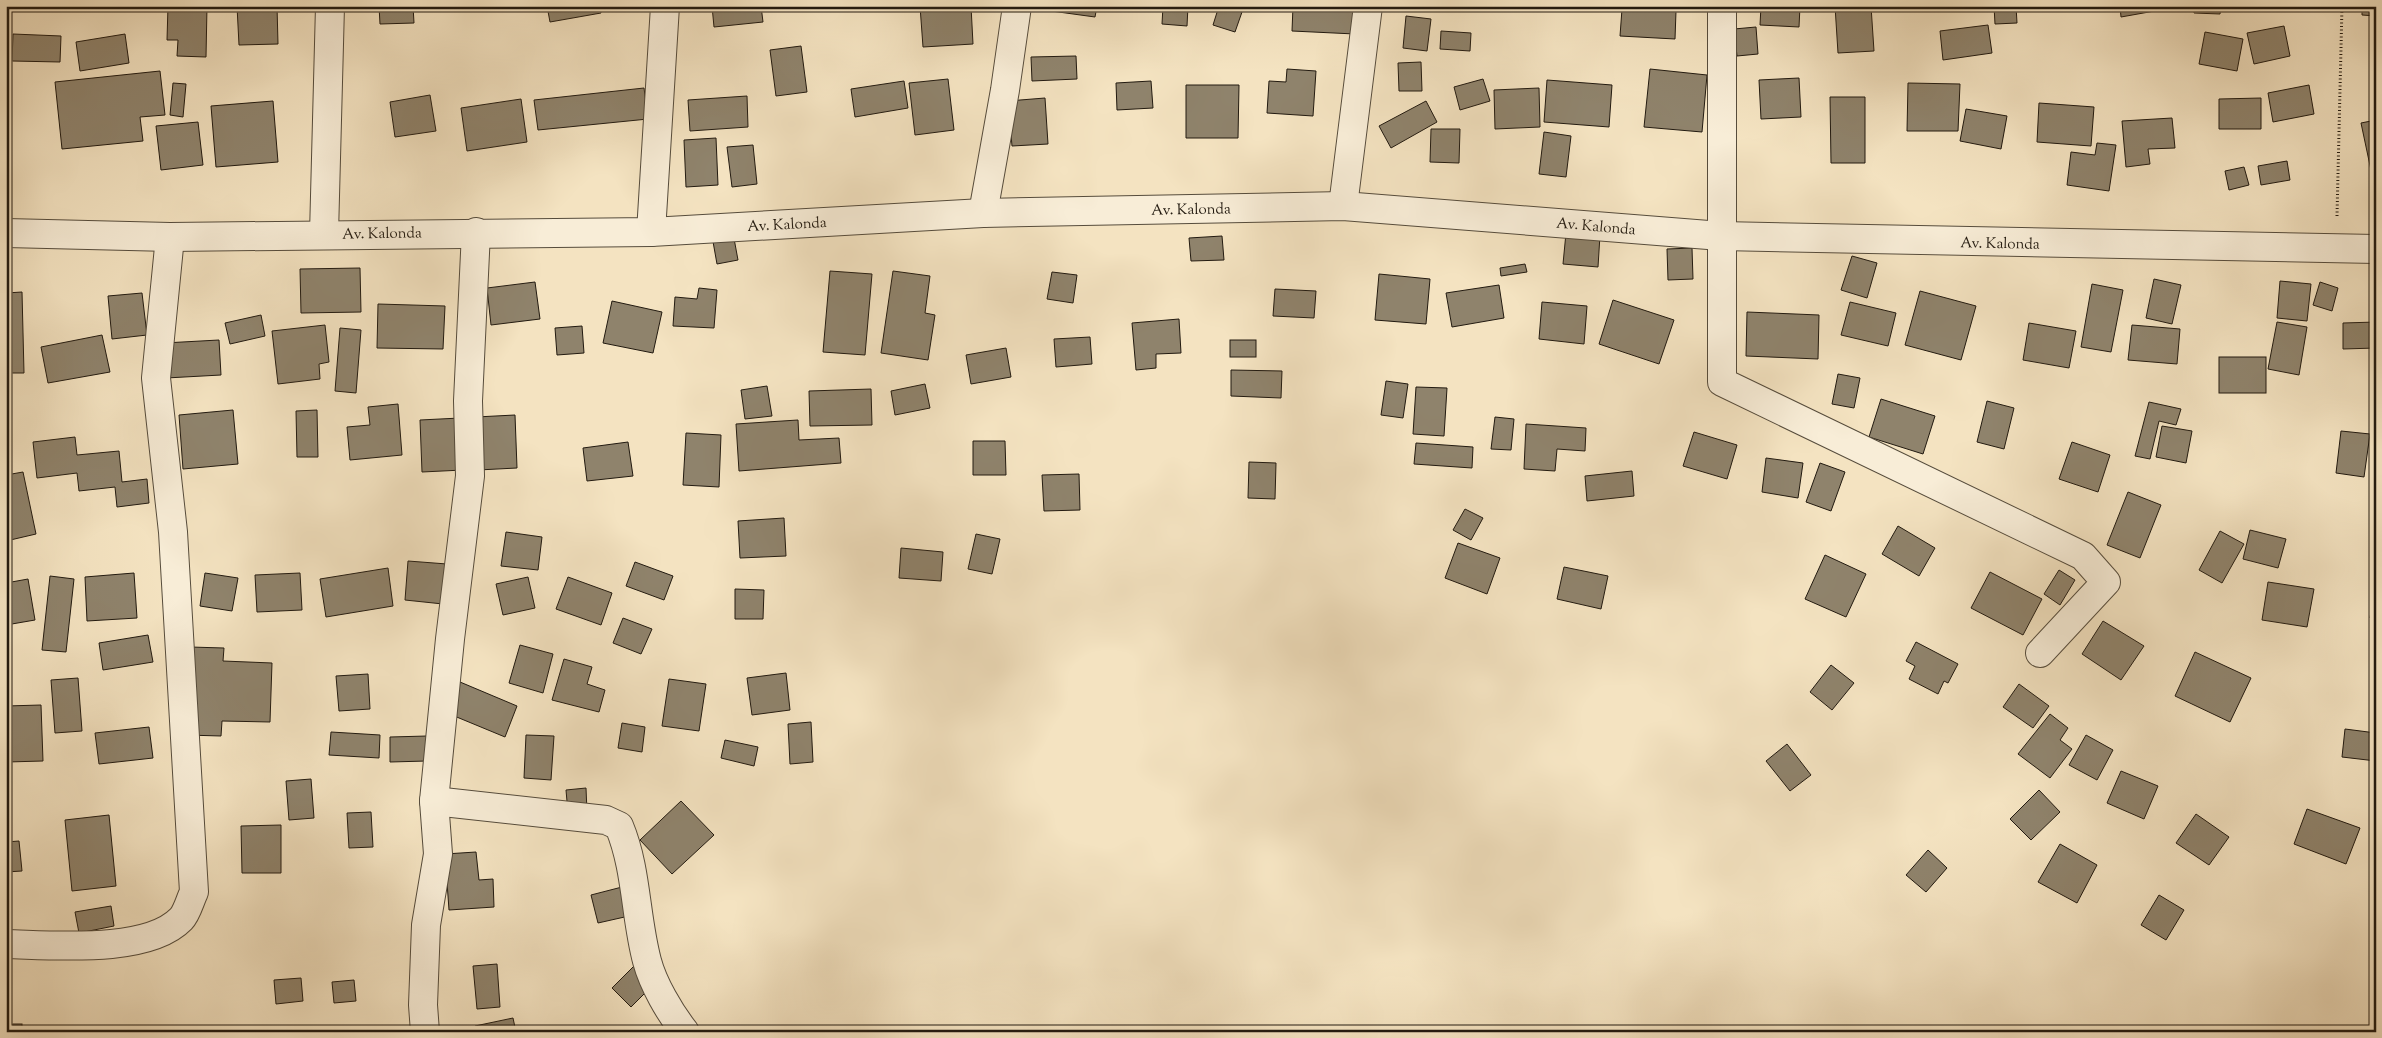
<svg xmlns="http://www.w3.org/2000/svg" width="2382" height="1038" viewBox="0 0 2382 1038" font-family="'Sorts Mill Goudy',serif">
<rect width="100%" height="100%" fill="#f4e3c1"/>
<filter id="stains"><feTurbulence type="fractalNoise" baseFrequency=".004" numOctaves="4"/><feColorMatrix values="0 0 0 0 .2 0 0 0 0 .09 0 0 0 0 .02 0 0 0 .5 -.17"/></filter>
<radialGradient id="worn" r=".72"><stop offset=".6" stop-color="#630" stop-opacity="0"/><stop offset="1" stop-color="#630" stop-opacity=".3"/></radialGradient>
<g fill="#8f836c" stroke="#221a10">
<path d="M168,6H207L206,57L177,56L178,40H167Z"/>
<path d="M237,6H277L278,44L239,45Z"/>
<path d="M379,6H413L414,23L380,24Z"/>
<path d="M547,6H600L601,13L550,22Z"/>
<path d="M712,6H761L763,22L714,27Z"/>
<path d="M920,6H971L973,44L923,47Z"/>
<path d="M1044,6H1097L1095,17L1044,10Z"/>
<path d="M1163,6H1188L1187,26L1162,24Z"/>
<path d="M1219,6L1242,12L1235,32L1213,25Z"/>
<path d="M1293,6H1356L1355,34L1292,31Z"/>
<path d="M1761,6H1800L1799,27L1760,25Z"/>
<path d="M1835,6H1871L1874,51L1838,53Z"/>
<path d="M1994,6H2016L2017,23L1995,24Z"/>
<path d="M2120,6H2176L2177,7L2121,17Z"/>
<path d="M2194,6H2221L2220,14L2194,13Z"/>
<path d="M2362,6H2376V16L2362,15Z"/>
<path d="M1622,9L1676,11L1675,39L1620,36Z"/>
<path d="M1406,16L1431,19L1427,51L1403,48Z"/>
<path d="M1988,25L1992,53L1943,60L1940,31Z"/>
<path d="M2284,26L2290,56L2254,64L2247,33Z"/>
<path d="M1756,27L1758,54L1737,56L1734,29Z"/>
<path d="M1441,31L1471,33L1470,51L1440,49Z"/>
<path d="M2205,32L2243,39L2237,71L2199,64Z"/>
<path d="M13,34L61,36L60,62L12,61Z"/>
<path d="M125,34L129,63L80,71L76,42Z"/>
<path d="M801,46L807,92L776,96L770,50Z"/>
<path d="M1076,56L1077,79L1032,81L1031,57Z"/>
<path d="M1421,62L1422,91H1399L1398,63Z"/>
<path d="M1287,69L1316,71L1313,116L1267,113L1269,81L1286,82Z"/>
<path d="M1650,69L1707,75L1702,132L1644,127Z"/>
<path d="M160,71L165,115L140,117L143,141L62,149L55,82Z"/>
<path d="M1799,78L1801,117L1761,119L1759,80Z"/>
<path d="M948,79L954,130L915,135L909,83Z"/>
<path d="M1483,79L1490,101L1460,110L1454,87Z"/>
<path d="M1547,80L1612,85L1609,127L1544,122Z"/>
<path d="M904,81L908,108L855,117L851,89Z"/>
<path d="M1151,81L1153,108L1117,110L1116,83Z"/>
<path d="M173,83L186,84L183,117L170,115Z"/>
<path d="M1908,83L1960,84L1958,131H1907Z"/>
<path d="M1186,85H1239L1238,138H1186Z"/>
<path d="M2309,85L2314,114L2273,122L2268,93Z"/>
<path d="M644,88L648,119L538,130L534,100Z"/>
<path d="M1539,88L1540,127L1495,129L1494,90Z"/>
<path d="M430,95L436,131L395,137L390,102Z"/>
<path d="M747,96L748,127L690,131L688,100Z"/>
<path d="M1830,97H1865V163H1831Z"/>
<path d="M1045,98L1048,144L1012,146L1008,101Z"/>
<path d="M2261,98V129H2219V99Z"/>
<path d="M521,99L527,142L467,151L461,108Z"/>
<path d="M273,101L278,162L216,167L211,106Z"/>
<path d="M1426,101L1437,122L1391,148L1379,126Z"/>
<path d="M2039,103L2094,107L2091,146L2037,142Z"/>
<path d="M1966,109L2007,116L2001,149L1960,141Z"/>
<path d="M2172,118L2175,148L2148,149L2150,164L2126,167L2122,121Z"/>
<path d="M2376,120V194L2361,123Z"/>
<path d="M198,122L203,165L161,170L156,126Z"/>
<path d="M1431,129H1460L1459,163L1430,162Z"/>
<path d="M1544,132L1571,136L1566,177L1539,174Z"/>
<path d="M716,138L718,185L686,187L684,140Z"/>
<path d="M2097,143L2116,145L2109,191L2067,185L2071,152L2095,155Z"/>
<path d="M753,145L757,184L732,187L727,147Z"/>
<path d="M2287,161L2290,180L2261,185L2258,166Z"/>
<path d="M2244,167L2249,185L2229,190L2225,171Z"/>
<path d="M733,233L738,260L717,264L712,236Z"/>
<path d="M1566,233L1600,235L1598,267L1563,264Z"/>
<path d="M1222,236L1224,260L1191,261L1189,238Z"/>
<path d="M1692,248L1693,279L1668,280L1667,249Z"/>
<path d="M1852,256L1877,263L1867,298L1841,290Z"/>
<path d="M1525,264L1527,272L1501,276L1500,268Z"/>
<path d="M360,268L361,312L301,313L300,269Z"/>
<path d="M830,271L872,274L865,355L823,352Z"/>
<path d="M893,271L930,276L925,313L935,315L928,360L881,353Z"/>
<path d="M1052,272L1077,275L1073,303L1047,299Z"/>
<path d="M1379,274L1430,279L1426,324L1375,320Z"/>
<path d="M2154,279L2181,285L2172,324L2146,318Z"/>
<path d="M2280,281L2311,284L2307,321L2277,318Z"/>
<path d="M535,282L540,319L491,325L487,288Z"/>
<path d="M2320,282L2338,288L2332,311L2313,305Z"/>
<path d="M2092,284L2123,290L2111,352L2081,347Z"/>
<path d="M1499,285L1504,318L1452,327L1446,293Z"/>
<path d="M699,288L717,290L714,328L673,326L675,297L697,299Z"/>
<path d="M1275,289L1316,291L1314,318L1273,316Z"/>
<path d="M1920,291L1976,306L1961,360L1905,345Z"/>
<path d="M22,292L24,373H6V293Z"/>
<path d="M142,293L147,335L112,339L108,296Z"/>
<path d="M1613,300L1674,320L1659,364L1599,344Z"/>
<path d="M612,301L662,312L653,353L603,343Z"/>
<path d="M1542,302L1587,306L1584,344L1539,339Z"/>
<path d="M1850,302L1896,313L1888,346L1841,335Z"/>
<path d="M378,304L445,306L443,349L377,348Z"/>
<path d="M1747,312L1819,315L1818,359L1746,356Z"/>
<path d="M261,315L265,336L230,344L225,323Z"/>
<path d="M1179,319L1181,353L1156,354V368L1136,370L1132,323Z"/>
<path d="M2277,322L2307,327L2299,375L2268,369Z"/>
<path d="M2376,322V348L2343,349V323Z"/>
<path d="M2029,323L2076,331L2069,368L2023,360Z"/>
<path d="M325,325L329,362L319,364L320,379L278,384L272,331Z"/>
<path d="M2132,325L2180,329L2177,364L2128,360Z"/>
<path d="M582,326L584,353L557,355L555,328Z"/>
<path d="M340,328L361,330L356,393L335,391Z"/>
<path d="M102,335L110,372L48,383L41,347Z"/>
<path d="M1090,337L1092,364L1056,367L1054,339Z"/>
<path d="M219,340L221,375L166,378L164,343Z"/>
<rect x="1230" y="340" width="26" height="17"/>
<path d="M1006,348L1011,377L971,384L966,355Z"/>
<rect x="2219" y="357" width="47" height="36"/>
<path d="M1231,370L1282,371L1281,398L1231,396Z"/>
<path d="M1838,374L1860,378L1854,408L1832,404Z"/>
<path d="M1386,381L1408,384L1403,418L1381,415Z"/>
<path d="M925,384L930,408L895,415L891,391Z"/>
<path d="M767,386L772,416L745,419L741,390Z"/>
<path d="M1416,387L1447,388L1444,436L1413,434Z"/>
<path d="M871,389L872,425L810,426L809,391Z"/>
<path d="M1881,399L1935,416L1923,454L1869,437Z"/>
<path d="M1987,401L2014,408L2004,449L1977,442Z"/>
<path d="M2149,402L2181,409L2176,425L2159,421L2150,459L2135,456Z"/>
<path d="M398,404L402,455L350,460L347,427L370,425L368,407Z"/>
<path d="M233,410L238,464L183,469L179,415Z"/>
<path d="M317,410L318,457H297L296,411Z"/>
<path d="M515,415L517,468L478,470L476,417Z"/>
<path d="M1495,417L1514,419L1511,450L1491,449Z"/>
<path d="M460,418L463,470L422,472L420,420Z"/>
<path d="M798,420L799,440L839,438L841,463L739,471L736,424Z"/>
<path d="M1526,424L1586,428L1585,451L1557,449L1555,471L1524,469Z"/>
<path d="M2162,426L2192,431L2186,463L2156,457Z"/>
<path d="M2341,431L2370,434L2364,477L2336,473Z"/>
<path d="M1694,432L1737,445L1727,479L1683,466Z"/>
<path d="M686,433L721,435L719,487L683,485Z"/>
<path d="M75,437L77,455L119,451L122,482L147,479L149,503L117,507L115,487L79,491L77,473L37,478L33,442Z"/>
<path d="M973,441H1005L1006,475H973Z"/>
<path d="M628,442L633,476L587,481L583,448Z"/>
<path d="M2072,442L2110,455L2098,492L2059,479Z"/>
<path d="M1416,443L1473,447L1472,468L1414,464Z"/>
<path d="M1766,458L1803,463L1798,498L1762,492Z"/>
<path d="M1249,462L1276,463L1275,499L1248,498Z"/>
<path d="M1820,463L1845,472L1831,511L1806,502Z"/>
<path d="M1632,471L1634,496L1587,501L1585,476Z"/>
<path d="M23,472L36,534L6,541V475Z"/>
<path d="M1079,474L1080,510L1044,511L1042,475Z"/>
<path d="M2128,492L2161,505L2140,558L2107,545Z"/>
<path d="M1465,509L1483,518L1471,540L1453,530Z"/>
<path d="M784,518L786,556L740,558L738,521Z"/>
<path d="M1898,526L1935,548L1919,576L1882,554Z"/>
<path d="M2250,530L2286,539L2278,568L2243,559Z"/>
<path d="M2220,531L2244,544L2222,583L2199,570Z"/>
<path d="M506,532L542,537L538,570L501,566Z"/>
<path d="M976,534L1000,539L992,574L968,569Z"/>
<path d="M1458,543L1500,558L1487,594L1445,578Z"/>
<path d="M901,548L943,552L941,581L899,578Z"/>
<path d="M1825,555L1866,574L1846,617L1805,599Z"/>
<path d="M408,561L447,564L443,604L405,600Z"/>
<path d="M635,562L673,576L664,600L626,586Z"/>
<path d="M1564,567L1608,576L1601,609L1557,599Z"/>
<path d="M388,568L393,606L326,617L320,579Z"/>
<path d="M2059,570L2075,580L2060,605L2044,594Z"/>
<path d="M1990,572L2042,599L2023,635L1971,608Z"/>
<path d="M134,573L137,618L87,621L85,577Z"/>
<path d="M205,573L238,578L232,611L200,606Z"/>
<path d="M300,573L302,610L257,612L255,575Z"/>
<path d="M2376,575V619L2370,618Z"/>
<path d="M50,576L74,579L66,652L42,650Z"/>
<path d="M528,577L535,608L503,615L496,584Z"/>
<path d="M568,577L612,593L601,625L556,609Z"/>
<path d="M28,579L35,620L6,625V583Z"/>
<path d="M2268,582L2314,589L2307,627L2262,620Z"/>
<path d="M735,589L764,590L763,619H735Z"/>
<path d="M623,618L652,629L641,654L613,643Z"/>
<path d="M2103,621L2144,646L2121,680L2082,654Z"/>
<path d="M148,635L153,662L103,670L99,643Z"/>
<path d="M1916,642L1958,664L1948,683L1944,681L1938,694L1909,679L1915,666L1906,661Z"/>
<path d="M520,645L553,654L543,693L509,683Z"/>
<path d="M190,647L224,648L223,661L272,663L270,722L222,721L221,736L186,735Z"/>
<path d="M2195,652L2251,678L2230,722L2175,696Z"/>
<path d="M564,659L592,667L587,684L605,690L599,712L552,700Z"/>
<path d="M1831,665L1854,683L1832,710L1810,692Z"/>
<path d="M786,673L790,710L752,715L747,678Z"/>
<path d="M368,674L370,709L339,711L336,676Z"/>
<path d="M78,678L82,731L55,733L51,680Z"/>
<path d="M669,679L706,684L699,731L662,726Z"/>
<path d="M460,682L517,706L505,737L447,713Z"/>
<path d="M2019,684L2049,706L2033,728L2003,707Z"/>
<path d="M41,705L43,761L7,762L6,706Z"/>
<path d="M2050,714L2068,728L2060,740L2072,749L2050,778L2018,754Z"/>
<path d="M811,722L813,762L790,764L788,724Z"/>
<path d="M622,723L645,727L642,752L618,748Z"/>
<path d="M149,727L153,758L99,764L95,733Z"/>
<path d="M2345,729L2376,733V761L2342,757Z"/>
<path d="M331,732L380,735L379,758L329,755Z"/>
<path d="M526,735L554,736L551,780L524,778Z"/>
<path d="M2086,735L2113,750L2097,780L2069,765Z"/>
<path d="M427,736V761L390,762V737Z"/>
<path d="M725,740L758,747L754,766L721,758Z"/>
<path d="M1787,744L1811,775L1790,791L1766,761Z"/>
<path d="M2121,771L2158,786L2144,819L2107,803Z"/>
<path d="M311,779L314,818L289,820L286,781Z"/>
<path d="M586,788L587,812L568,813L566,790Z"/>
<path d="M2039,790L2060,812L2031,840L2010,819Z"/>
<path d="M681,801L714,835L672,874L640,840Z"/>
<path d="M2307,809L2360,828L2346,864L2294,844Z"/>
<path d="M371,812L373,847L349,848L347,813Z"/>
<path d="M2196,814L2229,837L2209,865L2176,843Z"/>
<path d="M109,815L116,886L72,891L65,820Z"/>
<path d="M281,825V873H242L241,826Z"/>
<path d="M19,841L22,871L6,872V842Z"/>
<path d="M2060,844L2097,865L2077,903L2038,882Z"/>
<path d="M1928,850L1947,868L1926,892L1906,875Z"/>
<path d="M476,852L479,880L493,879L494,907L449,910L445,854Z"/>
<path d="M622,887L629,916L598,923L591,895Z"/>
<path d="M2159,895L2184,910L2166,940L2141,925Z"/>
<path d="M111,906L114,926L79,933L75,912Z"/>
<path d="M497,964L500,1007L477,1009L473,966Z"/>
<path d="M634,966L653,985L631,1007L612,988Z"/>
<path d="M301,978L303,1001L276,1004L274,980Z"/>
<path d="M354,980L356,1001L334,1003L332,982Z"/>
<path d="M513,1018L516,1032H476L475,1026Z"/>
<rect x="6" y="1024" width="16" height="8"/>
</g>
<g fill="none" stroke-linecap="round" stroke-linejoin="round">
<defs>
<g id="minor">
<path d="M1722,6V382L2083,556L2106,582L2040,653"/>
<path d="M1343,206L1368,6"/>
<path d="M983,213L1005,90L1017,6"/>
<path d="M651,232L665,6"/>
<path d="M6,233L170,237L651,232L983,213L1343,206L1721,236L2376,249"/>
<path d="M324,234L330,6"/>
<path d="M434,801L606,820L619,826C637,869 635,916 647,961C653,984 670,1013 685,1032"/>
<path d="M6,944C53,945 147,954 181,919C187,913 190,900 194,892L173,532L156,378L170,237"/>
<path d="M425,1032L423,1005L426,925L438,854L434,801L450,639L470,476L468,401L476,232"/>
</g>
</defs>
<use href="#minor" stroke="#564c3c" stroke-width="30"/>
<path stroke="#221a10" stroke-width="3" stroke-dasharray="1 2.5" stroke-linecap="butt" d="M2337,216L2342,6"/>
<use href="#minor" stroke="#f8edd7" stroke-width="28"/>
</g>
<g text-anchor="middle" stroke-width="5" stroke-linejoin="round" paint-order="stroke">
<g font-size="15" fill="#221a10" stroke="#f8edd7">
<text transform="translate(1191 209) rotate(-1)" y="5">Av. Kalonda</text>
<text transform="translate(787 224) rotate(-3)" y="5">Av. Kalonda</text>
<text transform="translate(1596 226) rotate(5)" y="5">Av. Kalonda</text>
<text transform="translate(382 233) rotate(-1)" y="5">Av. Kalonda</text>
<text transform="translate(2000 243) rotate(1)" y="5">Av. Kalonda</text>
</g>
</g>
<rect width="2382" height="1038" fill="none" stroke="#f4e3c1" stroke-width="25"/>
<rect x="8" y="8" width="2367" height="1023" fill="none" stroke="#221a10" stroke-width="2.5"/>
<rect x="12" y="12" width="2357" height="1013" fill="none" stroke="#221a10"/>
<rect width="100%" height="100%" filter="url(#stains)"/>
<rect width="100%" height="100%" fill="url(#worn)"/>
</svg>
